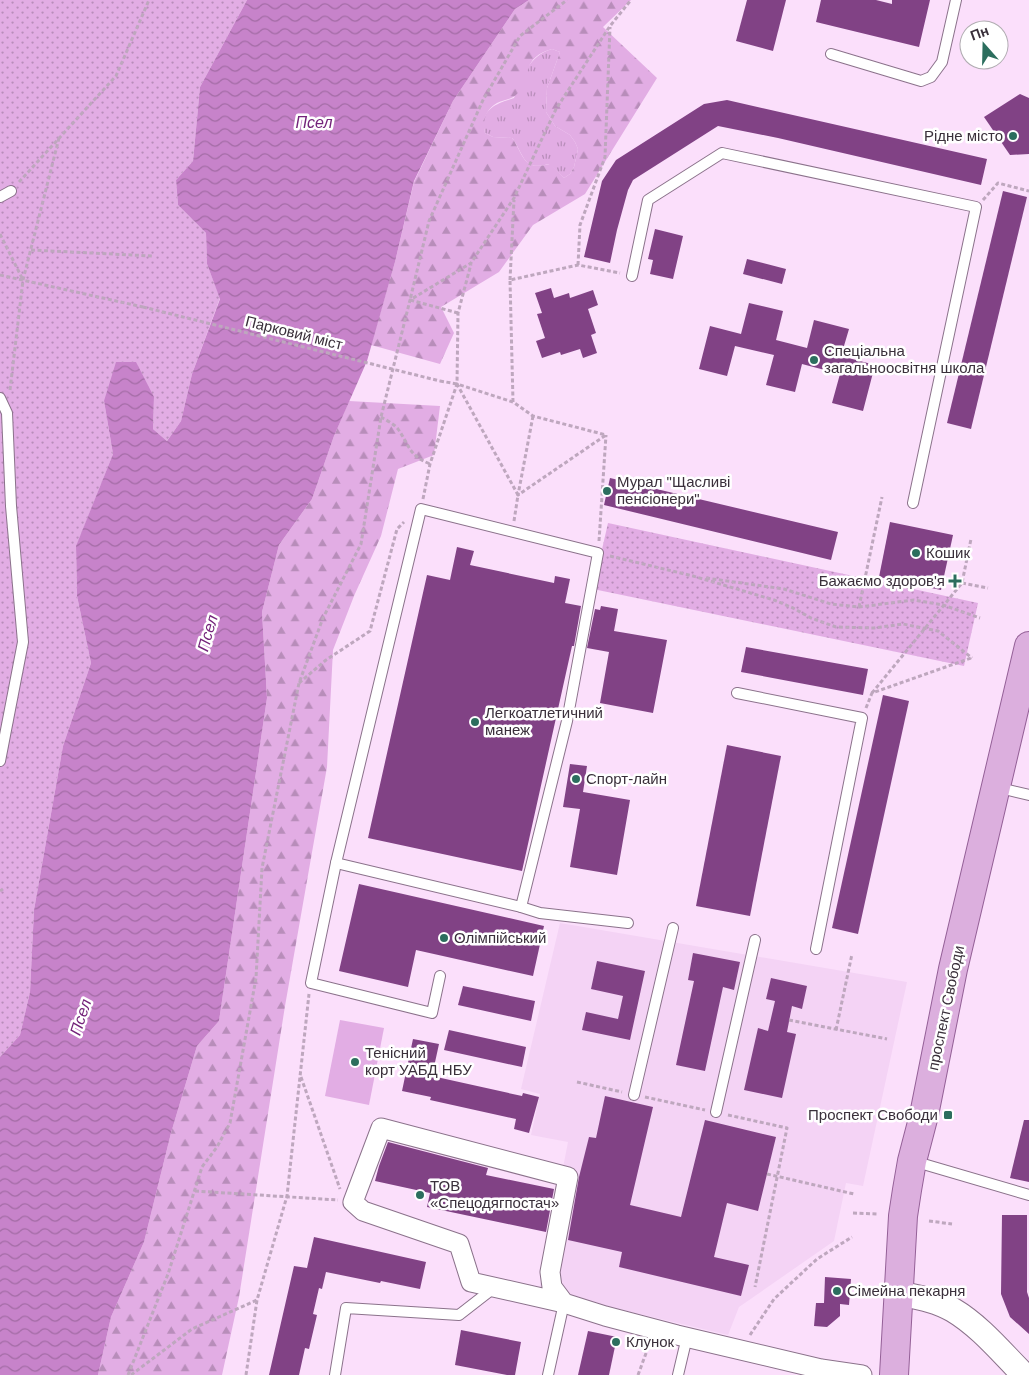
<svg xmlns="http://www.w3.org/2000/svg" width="1029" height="1375" viewBox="0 0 1029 1375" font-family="Arial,sans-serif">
<defs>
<pattern id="grass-tufts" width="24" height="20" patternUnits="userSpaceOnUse" patternTransform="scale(1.25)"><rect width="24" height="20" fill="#e2ade4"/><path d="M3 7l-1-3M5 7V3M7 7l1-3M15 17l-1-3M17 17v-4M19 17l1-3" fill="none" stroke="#b88dba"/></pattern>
<pattern id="forest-firs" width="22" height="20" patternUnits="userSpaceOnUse" patternTransform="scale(1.25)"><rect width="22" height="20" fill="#e2ade4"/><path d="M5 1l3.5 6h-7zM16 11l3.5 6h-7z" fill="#b88dba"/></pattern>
<pattern id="park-dots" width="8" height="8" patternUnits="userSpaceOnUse" patternTransform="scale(1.25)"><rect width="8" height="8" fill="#e2ade4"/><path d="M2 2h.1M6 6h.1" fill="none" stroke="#b88dba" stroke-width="1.8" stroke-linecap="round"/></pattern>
<pattern id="water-waves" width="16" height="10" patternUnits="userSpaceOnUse" patternTransform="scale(1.25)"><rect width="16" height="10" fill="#c783ca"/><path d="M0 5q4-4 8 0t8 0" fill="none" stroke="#a36ca5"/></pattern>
</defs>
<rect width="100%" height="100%" fill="#fbdffb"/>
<path fill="#f4d3f5" d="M560,923L907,982L863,1186L846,1183L834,1241L739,1307L728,1335L539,1290L568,1142L531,1135L540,1094L521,1089Z"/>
<path fill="url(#grass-tufts)" d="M552,49L560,52L547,88L546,112L555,126L570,135L575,142L578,149L574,167L570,174L564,178L549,164C545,165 537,167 532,165C523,163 519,146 512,138L493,137L485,133C479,110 495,104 514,98C523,77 528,56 552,49Z"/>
<g fill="url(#forest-firs)" fill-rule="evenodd">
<path d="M529,0H631L603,27L657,78L585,194L533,225L499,272L441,307L454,333L440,364L371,345L395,262L414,182L453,101L515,9ZM552,49L560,52L547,88L546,112L555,126L570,135L575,142L578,149L574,167L570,174L564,178L550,164C545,165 537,167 532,165C523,163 518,145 512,138L493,137L485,133C482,121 486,109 497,103C505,99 512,100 518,93C532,75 521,58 552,49Z"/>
<path d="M349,401L440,406L434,455L398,469L381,536L354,596L333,650L327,767L285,1006L239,1297L222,1375H98L111,1317L144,1242L171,1133L197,1046L219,1021L267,698L262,612L279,545L312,499L334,436Z"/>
</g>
<g fill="url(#park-dots)">
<path d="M0,0H247L200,87L193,161L176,180L178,205L206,233L207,264L220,298L192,374L181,421L167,441L153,429L154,397L104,401L113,454L76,547L77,596L91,663L63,746L34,910L30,992L20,1035L0,1057Z"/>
<path d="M608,523L978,603L964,666L593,589Z"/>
</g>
<path fill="#e2ade4" d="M340,1020L384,1028L369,1105L325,1096Z"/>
<path fill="url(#water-waves)" d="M247,0H529L515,9L453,101L414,181L395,262L367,361L334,436L312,499L279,545L262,612L267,698L219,1021L197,1046L171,1133L144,1242L111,1317L98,1375H0V1057L20,1035L30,992L34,910L63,746L91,663L77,596L76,546L113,454L104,401L116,362H136L154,397L153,429L167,441L181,421L192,374L220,299L207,264L206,233L178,205L176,180L193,161L200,87Z"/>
<g fill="#814285">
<path d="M747,0H786L773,51L736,41Z"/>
<path d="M821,0H876L892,4V0H930L919,47L816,22Z"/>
<path d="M1020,94L1029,98V154L1010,155L984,117Z"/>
<path d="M727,100L987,159L981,185L778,138L718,126L633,180L628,190L617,230L610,263L584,257L602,181L616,160L704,104Z"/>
<path d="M1003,191L1027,197L971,429L947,423Z"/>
<path d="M655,229L683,236L673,279L650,274L653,260L648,259Z"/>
<path d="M747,259L786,269L782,284L743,274Z"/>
<path d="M551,288L554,298L569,293L570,298L593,290L598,305L588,309L596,333L591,335L597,353L583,358L580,349L561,355L560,352L542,358L536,341L545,338L537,314L542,313L535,293Z"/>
<path d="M749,303L783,311L776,340L807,348L814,320L849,329L841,356L875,365L863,411L832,403L840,374L802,364L795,392L766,385L774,355L735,346L727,376L699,369L710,326L741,334Z"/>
<path d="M610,478L838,532L831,560L604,505Z"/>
<path d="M890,522L953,535L941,590L879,577Z"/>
<path d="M457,547L474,551L470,565L554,583L555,576L570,579L565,603L581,606L574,646H572L522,871L368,838L427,575L450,580Z"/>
<path d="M601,606L618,609L614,631L667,640L653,713L600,703L609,652L587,648L595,609L600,610Z"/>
<path d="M746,647L868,669L863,695L741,672Z"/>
<path d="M883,695L909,701L858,934L832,928Z"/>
<path d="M727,745L781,756L750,916L696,906Z"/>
<path d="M570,764L587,766L583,792L630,800L617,875L570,867L580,809L563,807Z"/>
<path d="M359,884L544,926L533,976L416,950L408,987L339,971Z"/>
<path d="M693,953L740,962L734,990L723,987L705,1071L676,1065L694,981L688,980Z"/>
<path d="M597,961L645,971L630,1040L582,1030L586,1012L618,1019L623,996L591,989Z"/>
<path d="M771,978L807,986L802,1009L792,1006L787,1032L796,1034L782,1098L744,1090L758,1028L768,1031L775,1001L766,999Z"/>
<path d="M463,986L535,1001L531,1021L458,1005Z"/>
<path d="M449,1030L526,1047L522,1067L444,1050Z"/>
<path d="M413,1039L439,1044L432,1076L522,1096L523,1093L539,1097L529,1133L514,1129L516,1119L430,1100L431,1097L402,1091Z"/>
<path d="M605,1096L653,1107L630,1205L681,1217L705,1120L776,1137L758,1211L727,1203L714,1257L749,1265L741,1296L619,1267L622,1252L568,1240L579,1177L589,1137L596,1138Z"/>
<path d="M1024,1120H1029V1182L1010,1178Z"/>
<path d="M388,1142L488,1168L486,1175L554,1189L546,1232L427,1207L430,1193L375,1181L379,1166Z"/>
<path d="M1002,1215H1027V1292L1029,1298V1334L1010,1317L1001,1294Z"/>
<path d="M314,1237L426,1262L420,1289L381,1281L380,1283L326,1272L322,1289L319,1288L313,1314L317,1315L309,1349L305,1348L299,1375H269L294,1266L307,1268Z"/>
<path d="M825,1277L851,1279L849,1305L840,1304V1316L827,1327L814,1326L816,1303H824Z"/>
<path d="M461,1330L521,1342L515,1375H507L455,1365Z"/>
<path d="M588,1331L617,1337L609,1375H578Z"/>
</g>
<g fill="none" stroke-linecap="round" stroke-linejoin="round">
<defs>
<g id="service">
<path d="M831,54L921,81L931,77L942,62L956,0"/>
<path d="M0,197L11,191"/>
<path d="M632,276L648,200L722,153L976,207L913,503"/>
<path d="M0,398L7,413L11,506L23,642L0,761"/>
<path d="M421,509L598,553L567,721L521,907L336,863Z"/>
<path d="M737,693L862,718L816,949"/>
<path d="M996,787L1029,795"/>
<path d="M336,863L311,983L432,1013L440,976"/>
<path d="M521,907L540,913L628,923"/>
<path d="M634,1095L673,928"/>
<path d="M716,1112L755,940"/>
<path d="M913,1161L1029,1195"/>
<path d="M335,1375L346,1308L459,1315L495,1287"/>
<path d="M548,1375L564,1303"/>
<path d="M678,1375L687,1337"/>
</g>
<path id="minor" d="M564,1303L552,1287L550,1272L568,1177L381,1128L353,1202L363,1211L459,1244L471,1282L564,1303L605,1316L677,1335L821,1369L862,1375"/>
<path id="tertiary" d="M898,1293C917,1297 936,1300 953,1310C980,1326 1002,1353 1024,1375"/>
<path id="primary" d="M894,1375L903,1216L907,1190L912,1161L924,1115L953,969L1029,646"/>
</defs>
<use href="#service" stroke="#8b728b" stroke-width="12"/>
<use href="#minor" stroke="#8b728b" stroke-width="21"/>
<use href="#tertiary" stroke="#8b728b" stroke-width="26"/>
<use href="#primary" stroke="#946097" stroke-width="30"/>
<g stroke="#bea7be" stroke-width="3" stroke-dasharray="4 2.5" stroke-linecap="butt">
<path d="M19,182L116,76L149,0"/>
<path d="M983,200L998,183L1029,191"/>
<path d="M0,234L23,280"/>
<path d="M31,250L152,256"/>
<path d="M578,265L580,225L605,157L610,27"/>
<path d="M0,275L143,307"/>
<path d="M510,280L514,200"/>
<path d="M458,313L410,300L429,221L483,100L520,36L567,0"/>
<path d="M440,381L457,384"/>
<path d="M10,390L23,280L59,138"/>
<path d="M513,402L510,280L578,265L620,273"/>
<path d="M533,416L518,495L606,435"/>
<path d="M381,417C386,420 394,424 398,429C410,446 408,455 430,464"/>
<path d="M423,499L430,464L457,384L458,313L471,264"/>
<path d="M514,521L518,495L457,384L513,402L533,416L606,435"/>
<path d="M599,541L606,435"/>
<path d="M610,556L693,576L774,600L793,608L811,618L836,627L874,628L903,624L938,631L972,658"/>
<path d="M706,578L784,589L831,604L859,607L914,600L943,605L980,618"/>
<path d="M962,583L988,588"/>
<path d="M859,607L882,497"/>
<path d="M299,683L326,660L370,631L397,529L404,522"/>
<path d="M872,693L962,583L971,539"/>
<path d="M866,708L872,693L971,658"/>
<path d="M0,891L3,889"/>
<path d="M789,1020L887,1039"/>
<path d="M836,1030L852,954"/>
<path d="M301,1077L340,1189"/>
<path d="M577,1082L622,1092"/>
<path d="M645,1097L705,1110"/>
<path d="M728,1115L787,1128L755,1287"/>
<path d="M767,1174L854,1194"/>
<path d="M195,1191L338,1200"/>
<path d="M853,1213L878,1214"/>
<path d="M929,1221L952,1224"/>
<path d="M750,1335L774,1299L817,1259L852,1237"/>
<path d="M128,1375L168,1274L202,1167L217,1147L230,1123L256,978L262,868L299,683L323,618L361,544L381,417L410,300L471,263L514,198L556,109L610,26L631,0"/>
<path d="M131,1375L192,1329L257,1300"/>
<path d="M246,1375L257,1300L287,1196L309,994"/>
<path d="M638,1375L649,1345"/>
</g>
<use href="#service" stroke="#fff" stroke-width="10"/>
<use href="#minor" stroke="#fff" stroke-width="19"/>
<use href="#tertiary" stroke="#fff" stroke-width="24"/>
<use href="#primary" stroke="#dcafde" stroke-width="28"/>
<path stroke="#bea7be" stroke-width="3" stroke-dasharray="4 2.5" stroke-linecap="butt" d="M143,307L440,381"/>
</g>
<g fill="#2c6e5e" stroke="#fff" stroke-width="2">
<circle cx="1013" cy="136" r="5"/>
<circle cx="814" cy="360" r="5"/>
<circle cx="607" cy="491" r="5"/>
<circle cx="916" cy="553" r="5"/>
<path d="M952.5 573.5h5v5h5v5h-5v5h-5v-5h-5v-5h5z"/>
<circle cx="475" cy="722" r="5"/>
<circle cx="576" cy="779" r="5"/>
<circle cx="444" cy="938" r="5"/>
<circle cx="355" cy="1062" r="5"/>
<rect x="943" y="1110" width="10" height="10" rx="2.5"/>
<circle cx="420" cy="1195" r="5"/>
<circle cx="837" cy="1291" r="5"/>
<circle cx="616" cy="1342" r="5"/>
</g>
<g text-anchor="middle" stroke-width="5" stroke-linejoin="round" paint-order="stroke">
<g font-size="15" fill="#3a303b" stroke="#fff" text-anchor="start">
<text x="1003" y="141" text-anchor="end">Рідне місто</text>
<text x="824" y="356">Спеціальна<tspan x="824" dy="17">загальноосвітня школа</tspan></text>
<text x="617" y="487">Мурал "Щасливі<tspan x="617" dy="17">пенсіонери"</tspan></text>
<text x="926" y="558">Кошик</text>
<text x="945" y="586" text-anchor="end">Бажаємо здоров'я</text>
<text x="485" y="718">Легкоатлетичний<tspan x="485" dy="17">манеж</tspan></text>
<text x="586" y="784">Спорт-лайн</text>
<text x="454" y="943">Олімпійський</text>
<text x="365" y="1058">Тенісний<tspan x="365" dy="17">корт УАБД НБУ</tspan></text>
<text x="938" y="1120" text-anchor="end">Проспект Свободи</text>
<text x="430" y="1191">ТОВ<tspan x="430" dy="17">«Спецодягпостач»</tspan></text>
<text x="847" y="1296">Сімейна пекарня</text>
<text x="626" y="1347">Клунок</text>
</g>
<g font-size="15" fill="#3a303b" stroke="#fff">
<text transform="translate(294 333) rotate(14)" y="5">Парковий міст</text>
<text transform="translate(946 1008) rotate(-78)" y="5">проспект Свободи</text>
</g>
<g font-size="16" font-style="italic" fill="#74237a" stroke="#fff">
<text x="314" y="128">Псел</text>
<text transform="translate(207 633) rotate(-74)" y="6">Псел</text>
<text transform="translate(80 1017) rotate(-72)" y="6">Псел</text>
</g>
</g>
<g transform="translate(984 45) rotate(340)"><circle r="24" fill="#ffffff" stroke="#b0acb1"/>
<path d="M0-4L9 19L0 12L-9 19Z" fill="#2c6e5e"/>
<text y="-8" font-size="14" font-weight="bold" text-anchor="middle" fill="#3a303b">Пн</text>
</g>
</svg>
